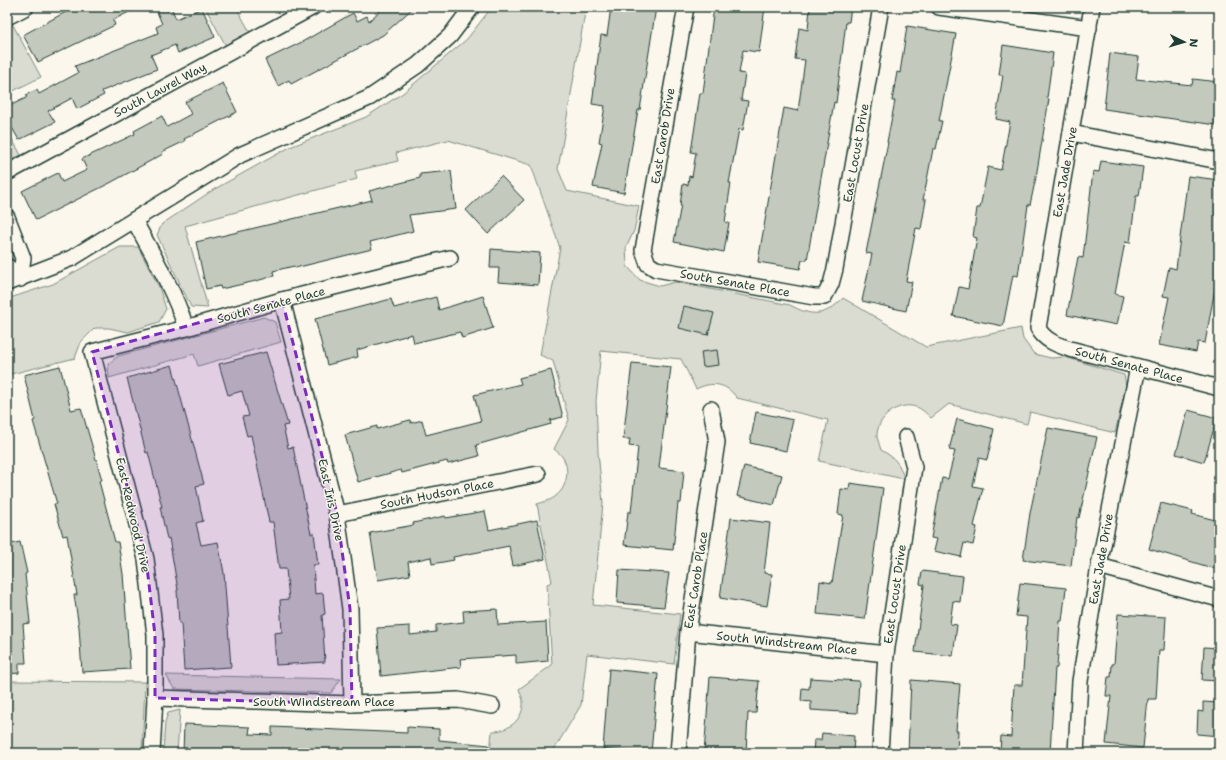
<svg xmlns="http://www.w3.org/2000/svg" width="1226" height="760" viewBox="0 0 1226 760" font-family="'Shantell Sans',sans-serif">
<rect width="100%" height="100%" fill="#fbf7ec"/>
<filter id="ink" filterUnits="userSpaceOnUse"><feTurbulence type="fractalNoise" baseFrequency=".025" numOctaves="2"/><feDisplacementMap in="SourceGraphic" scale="8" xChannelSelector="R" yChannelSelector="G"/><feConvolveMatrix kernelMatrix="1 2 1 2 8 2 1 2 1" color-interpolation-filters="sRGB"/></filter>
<g filter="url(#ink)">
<g fill="#dbdcd1" stroke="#7d8c82">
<path d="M205,7H236L250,32L226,46Z"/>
<path d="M492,7H586L558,169L567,191L639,206L634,231L626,248L627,266L640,280L660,286L675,282L790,305C812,317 825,317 843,298L926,347L1021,328L1023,339L1034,354L1051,358L1065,357L1124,375L1126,386L1115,433L1030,412L1027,424L949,404L931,418C927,414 921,408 916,407C898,401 876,418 877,437C878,441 880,446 881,450C895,458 900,463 904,479L819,461L828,420L737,398C726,383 712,381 696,389L681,359L601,351L596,401L598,452L603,503L593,605L680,614L674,664L587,654L581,705L552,753H490L492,731C508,732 524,719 523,702C523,698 520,693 519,689L552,665L547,584L552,582L537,504C544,502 552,500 557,495C567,487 570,469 563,458C561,454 557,452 554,449L569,420L553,361L540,355L560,248L531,165L448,140L396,153L398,161L355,171L357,179L185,226L208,308L191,307L157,235L162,224L213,190L290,147L366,117L403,93L467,39Z"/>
<path d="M13,25L41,77L7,94V27Z"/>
<path d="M7,130L21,155L7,162Z"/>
<path d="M120,247H138L159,287L166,309L159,322L128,332L109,328H95L81,342L75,358L7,375V299L53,284Z"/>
<path d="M264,317L275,322L281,342L198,366L194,354L109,378L108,364L118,356Z"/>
<path d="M166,675L341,679L331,693L174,689Z"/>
<path d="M7,681L145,682L142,753H66L7,749Z"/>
<path d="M180,710L177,753H163L165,722L168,713Z"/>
</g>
<g fill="#c4c9be" stroke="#1f3d34">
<path d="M75,7H139L113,20L115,25L38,62L23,35Z"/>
<path d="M155,7H171L176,19L202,8L215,37L178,53L175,45L151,55L157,69L102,91L104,95L77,109L72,98L48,111L55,122L19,140L7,119V107L26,98L27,94L37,90L39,94L78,73L75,66L158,33L156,27L162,24Z"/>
<path d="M384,7H414L383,35L291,84L289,80L278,86L265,60L302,42L353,13L357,21L367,16L369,21Z"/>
<path d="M611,7H656L640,110H638L624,193L593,187L602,143L599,142L605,106L592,104L601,35L607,36Z"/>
<path d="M714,7H765L759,52L743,50L739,73L745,74L741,100L748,101L743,130L739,129L729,183H731L725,222L729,223L724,252L674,242L681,205H680L683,184L688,185L689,176L692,177L696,153L691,152L700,93H703Z"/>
<path d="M810,7H851L849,22H846L836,103L834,102L807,260H802L800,269L758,262L784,108L798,111L805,60L795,59L799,28L808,30Z"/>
<path d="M907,26L956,34L939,121H942L936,149H933L923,200H926L921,229L916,228L906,281L912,282L906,311L862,301L872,254L866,253L888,142H887L895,101H892L897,72L900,73Z"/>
<path d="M1003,45L1053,53L1047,98L1049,99L1036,177L1030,205H1028L1018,276L1013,275L1003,326L953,316L959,287L968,289L977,238L973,237L977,208H980L988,167L1001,170L1010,122L996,119L1003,75H999Z"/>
<path d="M1110,53L1139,57L1136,79L1192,85L1193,79L1219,82L1216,125L1104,109Z"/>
<path d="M223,83L237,112L184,139L185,141L162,152L163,154L110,183L36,220L22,191L58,173L62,182L87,170L82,159L135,134L134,131L162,116L167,127L191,114L185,102Z"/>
<path d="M1101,161L1143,167L1139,196H1136L1130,243L1125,242L1115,294L1123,296L1117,325L1067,315L1078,257L1083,258L1093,171L1099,172Z"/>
<path d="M451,171L456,209L409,215L413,231L370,242L372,249L295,268L294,266L273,271L274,276L256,281L221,289L220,286L206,289L196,242L372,200L369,191L420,178V174Z"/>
<path d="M501,176L524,200L488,234L466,210Z"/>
<path d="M1188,176L1219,180V267L1205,343L1198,342L1196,352L1159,345L1169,297L1163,296L1169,267L1176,269Z"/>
<path d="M491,249L540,253L538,285L498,282L499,268H490Z"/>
<path d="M483,296L493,328L462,338L460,332L414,343L412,334L357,350L358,357L327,365L315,319L391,299L394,308L436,297L439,310Z"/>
<path d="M684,306L714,313L708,335L679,328Z"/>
<path d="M717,350L719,365L703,367L701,352Z"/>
<path d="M266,352L288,425L283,426L288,448L293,447L311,534L314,533L318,565H313L315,594L323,593L325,614L322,615L325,662L276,665L274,633L282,632L280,600L289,599L286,569H279L273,522H269L251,435L247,436L242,417L249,416L242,391L228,395L219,364Z"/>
<path d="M632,363L671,367L659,468L684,471L681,503H678L673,550L624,545L628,512H631L638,447L629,446L630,439H623Z"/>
<path d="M172,365L204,484L196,486L203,521L196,523L201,545L218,542L224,573L231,667L184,670L181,623H179L177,590H178L169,538L167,539L160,507H162L148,452L146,453L127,378Z"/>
<path d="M60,366L71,410L81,408L102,480L99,481L115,542H118L123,574L130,669L82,672L79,627L74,595H77L67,535L63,536L54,504H57L33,421L35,420L24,375Z"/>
<path d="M551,370L563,417L550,420L551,424L476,445L479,456L448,464L447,461L402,473L401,470L358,482L345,435L377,426V429L410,420L411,423L422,420L426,435L481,421L474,395L521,384L519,378Z"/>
<path d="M1188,410L1217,418L1204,462L1176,454Z"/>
<path d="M756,412L793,420L786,451L750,443Z"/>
<path d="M957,419L994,429L987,460L979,458L973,486L983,488L974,526L977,527L973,545L964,543L961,557L934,551L937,539L931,538L942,478L948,479L955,451L949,450Z"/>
<path d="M1048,428L1097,437L1079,518L1077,517L1071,566L1023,560L1030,513Z"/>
<path d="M744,466L782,475L774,505L737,496Z"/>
<path d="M850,483L883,488L865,619L817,614L820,581L832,583L843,515L838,514L841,489L849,490Z"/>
<path d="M1161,503L1193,511L1192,514L1219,521V570L1149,549Z"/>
<path d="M485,511L489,530L537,520L545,559L513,566L509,546L453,557L454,560L432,564L431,557L408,562L410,575L378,580L370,533L414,525L413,523L445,516L446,518Z"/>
<path d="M731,518L770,523L764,573L772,574L767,606L720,598Z"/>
<path d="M20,542L27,573L25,574L30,623L23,624L26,663H19V673L7,674V545Z"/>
<path d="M619,570L669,573L664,607L617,603Z"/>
<path d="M922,571L963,576L960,602L953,601L950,624L957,625L953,656L915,652L924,585L920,584Z"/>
<path d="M1020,583L1066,588L1062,621H1060L1057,668H1055L1050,753H1000L1001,736L1011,737L1014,685H1022L1027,617L1016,616Z"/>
<path d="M497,609L498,625L546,622L548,661L516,664V655L460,659L461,667L381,676L377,628L410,626V635L436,632V625L464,622L463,611Z"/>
<path d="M1118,614L1166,617L1164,650H1159L1156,699H1148L1143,748L1106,744L1111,696H1106L1108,677H1111L1112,664H1114Z"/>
<path d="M1204,647L1219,648V681L1202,680Z"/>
<path d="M609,669L658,674L651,753L603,749Z"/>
<path d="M710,677L759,681L756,713H748L746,753H704Z"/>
<path d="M810,678L859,681L857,713L811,710V702L801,701L802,688L809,689Z"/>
<path d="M911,680L960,684L956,731H958L957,753H908Z"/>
<path d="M1203,702L1219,703V736L1197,734L1198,711L1203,712Z"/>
<path d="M184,724L250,727L249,734L272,735V727L407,733V727L439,729V740L489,745V753H183Z"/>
<path d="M822,733L854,736L853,753H813L814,740H821Z"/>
</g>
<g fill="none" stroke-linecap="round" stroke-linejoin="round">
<defs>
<g id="street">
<path d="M686,7L643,250L648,264L656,269L814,297H824L831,284L835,269L881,7"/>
<path d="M939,7L1089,28"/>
<path d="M1092,7L1038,328C1044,340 1057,345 1070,349L1219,388"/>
<path d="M7,17L26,7"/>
<path d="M1071,133L1219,161"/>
<path d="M7,173L313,7"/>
<path d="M7,217L23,258L20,279"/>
<path d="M134,220C153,255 174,290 186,328"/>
<path d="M7,266L20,279"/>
<path d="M7,283L72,258L240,155L369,98L418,65L450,36L472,7"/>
<path d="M282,300L337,514L350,609L352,704"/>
<path d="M337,514L538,474"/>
<path d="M1099,566L1219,599"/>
<path d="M688,632L886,654"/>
<path d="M155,698L352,704L458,700L492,706"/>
<path d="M152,753L155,698V635L146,559L92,352L186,328L282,300L450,258"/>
<path d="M678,753L688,632L717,442L711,409"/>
<path d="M880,753L886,654L914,467L906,437"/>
<path d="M1076,753L1080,681L1099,566L1138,367"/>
</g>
</defs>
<use href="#street" stroke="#1f3d34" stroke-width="18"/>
<use href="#street" stroke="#fbf7ec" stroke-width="15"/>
</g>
</g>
<path fill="#7b2cbf" fill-opacity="0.2" stroke="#7b2cbf" stroke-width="3" stroke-dasharray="8 5" stroke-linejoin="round" d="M282,300L337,514L350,609L352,704L155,698V635L146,559L92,352Z"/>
<g text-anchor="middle" stroke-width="3" stroke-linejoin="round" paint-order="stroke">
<g font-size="12" fill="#1f3d34" stroke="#fbf7ec">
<text transform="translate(160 90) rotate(-28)" y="4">South Laurel Way</text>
<text transform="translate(663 136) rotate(-81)" y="4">East Carob Drive</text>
<text transform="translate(856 153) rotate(-80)" y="4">East Locust Drive</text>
<text transform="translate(1065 172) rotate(-80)" y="4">East Jade Drive</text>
<text transform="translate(735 283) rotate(10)" y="4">South Senate Place</text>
<text transform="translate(271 305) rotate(-15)" y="4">South Senate Place</text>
<text transform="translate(1129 365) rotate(15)" y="4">South Senate Place</text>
<text transform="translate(437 494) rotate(-11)" y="4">South Hudson Place</text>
<text transform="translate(331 500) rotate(78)" y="4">East Iris Drive</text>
<text transform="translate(133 515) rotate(77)" y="4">East Redwood Drive</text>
<text transform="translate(1101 559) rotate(-80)" y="4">East Jade Drive</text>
<text transform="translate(696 580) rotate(-81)" y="4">East Carob Place</text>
<text transform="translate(895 594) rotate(-82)" y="4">East Locust Drive</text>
<text transform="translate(787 643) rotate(6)" y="4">South Windstream Place</text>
<text x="324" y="706">South Windstream Place</text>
</g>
</g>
<rect width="1226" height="760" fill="none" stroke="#fbf7ec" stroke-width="24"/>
<rect x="12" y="12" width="1202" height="736" fill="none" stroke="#1f3d34" stroke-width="1.5" filter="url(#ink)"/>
<g transform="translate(1184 42) rotate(95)" stroke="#fbf7ec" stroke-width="3" paint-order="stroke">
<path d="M0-3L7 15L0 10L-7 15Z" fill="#1f3d34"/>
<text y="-6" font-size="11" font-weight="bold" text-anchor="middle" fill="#1f3d34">N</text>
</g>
</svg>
